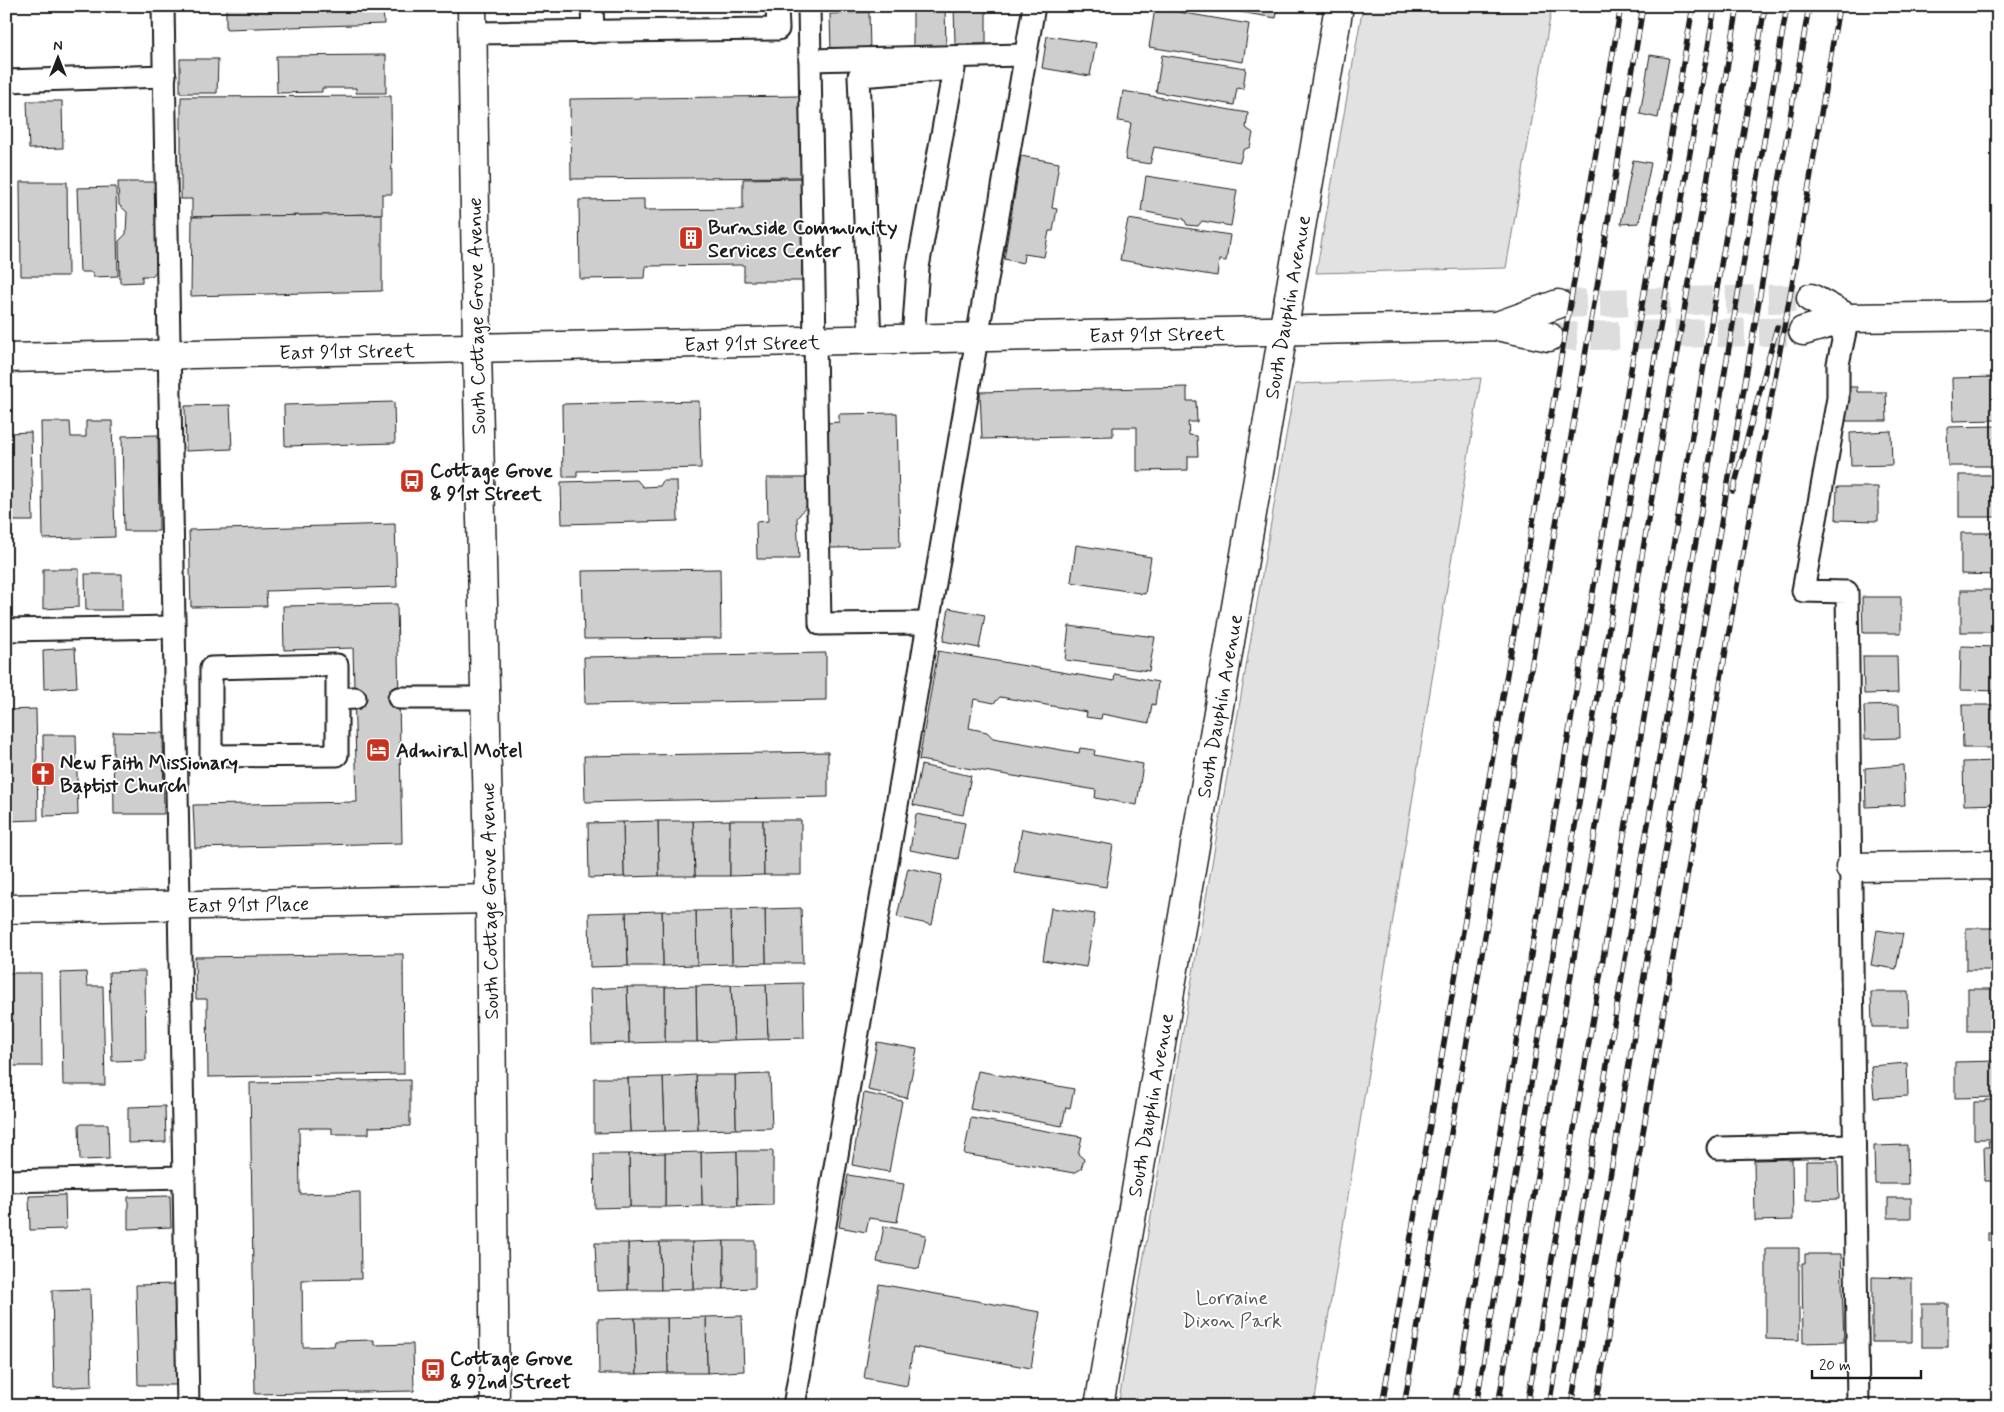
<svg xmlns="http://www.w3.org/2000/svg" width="2004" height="1412" viewBox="0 0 2004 1412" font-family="Mynerve,sans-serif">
<rect width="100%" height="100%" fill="#fff"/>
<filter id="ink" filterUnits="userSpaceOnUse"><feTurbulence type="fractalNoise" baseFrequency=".02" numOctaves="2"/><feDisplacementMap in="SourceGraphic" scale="10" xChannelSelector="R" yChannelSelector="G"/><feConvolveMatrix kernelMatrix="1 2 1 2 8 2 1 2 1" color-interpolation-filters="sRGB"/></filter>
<g filter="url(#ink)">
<g fill="#e2e2e2" stroke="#7f7f7f">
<path d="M1363,6H1552L1506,268L1316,273Z"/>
<path d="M1481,378L1314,1405L1118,1406L1295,384Z"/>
</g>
<g fill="#cecece" stroke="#1c1c1c">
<path d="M226,6H383L384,24L226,29Z"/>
<path d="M954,6H986V44H955Z"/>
<path d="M1203,6H1278L1276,18Z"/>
<path d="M1155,8L1249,24L1243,62L1149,47Z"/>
<path d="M945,9L946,46L913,47V11Z"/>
<path d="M869,12L870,50L831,52L830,14Z"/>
<path d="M1047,36L1096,43L1090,76L1042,68Z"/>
<path d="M386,55V93H356V88H322V92L277,93L276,56Z"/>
<path d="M1162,55L1246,68L1243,89L1237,88L1234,105L1156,92Z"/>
<path d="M1650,55L1669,58L1658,118L1640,114Z"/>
<path d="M180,59H218L217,93H180Z"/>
<path d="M1123,91L1248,113L1246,128L1253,133L1250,147L1243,150L1240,162L1154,147L1150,164L1125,160L1131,123L1118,121Z"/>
<path d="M391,96L392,194H382V214L192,217V199H181V97Z"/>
<path d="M800,96L801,177L571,179L570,99Z"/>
<path d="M27,101H62L63,148L29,149Z"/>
<path d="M1021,156L1059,163L1052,208L1057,209L1053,231H1049L1044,257L1024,254L1023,263L1004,259Z"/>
<path d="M1633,160L1651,163L1639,223L1621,224Z"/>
<path d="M1146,176L1237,190L1231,226L1202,221L1198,226L1187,225L1184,219L1141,211Z"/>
<path d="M802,178V281H744V265L646,266L645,278L580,279L579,200L644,199V210L743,209V179Z"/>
<path d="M20,182H67L68,276H21Z"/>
<path d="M118,182H156L158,269L152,276H142V282L120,283L119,241L126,234L127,212L119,205Z"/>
<path d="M116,187L118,276L93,277V272H80L77,188Z"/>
<path d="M382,214V291L191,296L192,217Z"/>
<path d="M1128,219L1230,235L1226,261L1219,260L1217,276L1120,260Z"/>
<path d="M1998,377V420L1953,421L1952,378Z"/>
<path d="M1187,387V401H1196L1197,422H1188L1189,435L1197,436L1198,456H1188V470L1137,471V427H1113V436L982,439L980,392Z"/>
<path d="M1849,387H1857V392H1886L1887,421H1846V393H1849Z"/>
<path d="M699,401L701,468L577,471V477H563L562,404Z"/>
<path d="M394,402L395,443L285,446L284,405Z"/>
<path d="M230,405L232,449L186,451L185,406Z"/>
<path d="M897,413L900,547L830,548L827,423L839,422V414Z"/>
<path d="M86,421H112L115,537L43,539L41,422H70L71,437H86Z"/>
<path d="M1998,426V466H1948L1947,427Z"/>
<path d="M1891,431L1892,465L1851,466L1850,433Z"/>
<path d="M31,432L33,521H6V440H9L8,433Z"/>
<path d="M158,435L159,531H124L122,436Z"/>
<rect x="1959" y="475" width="39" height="42"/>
<path d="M767,478H808L809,503L797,518L799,559H757L756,522L768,521Z"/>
<path d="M637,480L643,487L660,486L663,481H677L678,521L562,524L561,482Z"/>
<path d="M1837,487H1878V521L1836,520Z"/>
<path d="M395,524L397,587L266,591L267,606L191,607L189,530Z"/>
<path d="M1961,533H1998V575L1961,574Z"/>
<path d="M1076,545L1151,557L1145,594L1071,582Z"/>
<path d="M43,569H79V607L43,609Z"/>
<path d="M720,569L721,638L584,639L582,571Z"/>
<path d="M85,574H122V610H86Z"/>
<rect x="1961" y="590" width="37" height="42"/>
<path d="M1862,597H1901V633H1863Z"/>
<path d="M397,604L402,843L195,848L193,805L357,802L353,648L284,650L283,606Z"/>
<path d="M949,608L985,615L979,648L943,641Z"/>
<path d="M1069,626L1155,637L1149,671L1065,660Z"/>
<path d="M1961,646L1998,647V691L1960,690Z"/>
<path d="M75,648L77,687L44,689L43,650Z"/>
<path d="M938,651L1114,681L1115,674L1158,682L1155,705L1152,704L1149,723L1102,714L1101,719L1086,717L1087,712L1000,697L994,703L974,699L969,728L987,732L993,738L1079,753L1080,748L1095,750L1094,755L1143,764L1137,805L1095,798L1096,790L919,760Z"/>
<path d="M826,653V700L585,704L584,657Z"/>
<path d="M1863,656H1897L1898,693L1864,694Z"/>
<path d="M1899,705L1900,738L1865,739L1864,706Z"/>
<path d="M1962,705H1998V748H1963Z"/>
<path d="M36,709L38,820L6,821V710Z"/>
<path d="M113,732L163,733L164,814H114Z"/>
<path d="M43,735H76L78,815L44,816Z"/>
<path d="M828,752V797L585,802L584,756Z"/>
<path d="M1998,761V804L1964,805L1963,762Z"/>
<path d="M921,765L971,776L963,815L913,805Z"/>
<path d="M1903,765L1905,805L1866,807L1865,768Z"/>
<path d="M916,814L965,823L958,859L910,850Z"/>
<path d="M730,820V876H695L693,821Z"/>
<path d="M730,820H763L764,875L730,876Z"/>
<path d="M763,820H801V875H764Z"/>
<path d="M658,821H693L695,876H659Z"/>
<path d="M658,821L659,876L624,877L623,822Z"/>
<path d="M623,822L624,877L589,878L588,823Z"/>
<path d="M1022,829L1113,845L1106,887L1014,872Z"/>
<path d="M908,868L942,875L932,925L897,917Z"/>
<path d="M801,908L803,963H766L765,909Z"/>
<path d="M1051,908L1095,914L1086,967L1043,960Z"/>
<path d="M765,909L766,963L732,964L731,910Z"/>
<path d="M731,910L732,964L697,965L696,911Z"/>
<path d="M662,911H696L697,965L663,966Z"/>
<path d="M662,911L663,966H628L626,912Z"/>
<path d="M626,912L628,966L590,967L589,913Z"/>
<rect x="1966" y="928" width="32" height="42"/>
<path d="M1877,930L1903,934L1896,969L1871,965Z"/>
<path d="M403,954L404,1074L208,1077L207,999H196L195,957Z"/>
<path d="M145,971L146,1060L112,1061L109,972Z"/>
<path d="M86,972L87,986H103L105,1085H63L61,973Z"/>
<path d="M6,973H41L42,1066H6Z"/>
<path d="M803,983L804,1038L768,1039L766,984Z"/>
<path d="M766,984L768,1039L734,1040L731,985Z"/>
<path d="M731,985L734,1040L697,1042L696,986Z"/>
<path d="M696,986L697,1042H665V987Z"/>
<path d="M627,987H665V1042L629,1043Z"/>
<path d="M627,987L629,1043L592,1044L590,989Z"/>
<rect x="1968" y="989" width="30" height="42"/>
<path d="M1871,992H1908L1909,1027H1872Z"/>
<path d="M877,1042L917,1049L907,1098L868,1090Z"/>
<path d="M1998,1061V1097L1955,1098V1062Z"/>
<path d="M1907,1063L1908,1096L1874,1098L1871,1066Z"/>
<path d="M978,1071L1074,1089L1070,1108L1066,1107L1062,1126L970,1109Z"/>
<path d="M770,1074L772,1128L736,1129L735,1075Z"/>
<path d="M696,1075H735L736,1129L698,1130Z"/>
<path d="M696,1075L698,1130L665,1131L663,1077Z"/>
<path d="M663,1077L665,1131L630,1132L628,1078Z"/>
<path d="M594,1078H628L630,1132L594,1133Z"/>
<path d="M410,1080V1126L369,1127V1134H332V1128H299L300,1194L360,1192L361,1279L302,1280L303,1347L334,1346L335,1341L374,1340V1345L413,1344L414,1391L255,1394L250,1083Z"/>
<path d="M864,1093L902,1101L889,1172L852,1165Z"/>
<path d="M1985,1100H1998V1139H1974V1102H1985Z"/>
<path d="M165,1106L166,1142L128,1143V1107Z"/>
<path d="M971,1118L1082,1137L1078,1154L1084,1159L1081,1169L1074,1173L964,1154Z"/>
<path d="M79,1124H108L109,1159L80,1160Z"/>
<path d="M1988,1141H1998V1181H1985L1984,1147H1989Z"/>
<path d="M1907,1145L1908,1184H1875L1874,1146Z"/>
<path d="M737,1151L738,1206H702L701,1152Z"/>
<path d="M737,1151H773V1205L738,1206Z"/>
<path d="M701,1152L702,1206L665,1207V1153Z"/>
<path d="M665,1153V1207H630L629,1154Z"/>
<path d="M594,1154H629L630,1207L595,1208Z"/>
<path d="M1792,1159L1793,1220L1755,1221L1754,1160Z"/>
<path d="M1806,1161H1838L1839,1199L1806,1200Z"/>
<path d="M848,1175L904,1184L897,1222L869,1218L866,1232L839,1227Z"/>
<path d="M65,1195L66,1229L30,1230L29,1196Z"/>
<path d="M170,1196L171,1227L128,1229V1197Z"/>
<rect x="1888" y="1198" width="23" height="20"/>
<path d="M884,1226L926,1235L919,1269L877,1262Z"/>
<rect x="1988" y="1233" width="10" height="8"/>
<path d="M724,1241V1289H693L692,1242Z"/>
<path d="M724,1241H755V1288L724,1289Z"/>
<path d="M660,1242L661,1290H628V1243Z"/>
<path d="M660,1242H692L693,1289L661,1290Z"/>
<path d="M595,1243H628V1290L597,1291Z"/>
<path d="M1766,1248H1799V1340L1766,1339Z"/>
<path d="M1805,1254H1841L1844,1342L1803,1343L1802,1263H1805Z"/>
<path d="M1872,1277L1912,1278V1342H1872Z"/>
<path d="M176,1284L179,1385H138L136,1285Z"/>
<path d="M879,1284L1040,1312L1031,1368L913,1347L907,1386L864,1378Z"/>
<path d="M90,1289L92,1386L54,1388L52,1290Z"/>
<rect x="1922" y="1304" width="26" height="43"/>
<path d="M742,1316L744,1371L707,1373L706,1317Z"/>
<path d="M706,1317L707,1373H668L667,1318Z"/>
<path d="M635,1318L637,1374H599L598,1319Z"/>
<path d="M635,1318H667L668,1373L637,1374Z"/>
</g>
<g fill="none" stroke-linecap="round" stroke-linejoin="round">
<g stroke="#ddd" stroke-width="28" stroke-dasharray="28 14" stroke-linecap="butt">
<path d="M1558,304L1811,298"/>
<path d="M1549,337L1803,331"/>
</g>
<defs>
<g id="lane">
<path d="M163,6L188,1406"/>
<path d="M592,6L593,32"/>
<path d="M809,6L820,624L928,623"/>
<path d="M472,33L778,29L777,6"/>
<path d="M810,60L1025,55"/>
<path d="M6,81L165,76"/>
<path d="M1848,318L1838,364V398L1803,591L1847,592L1858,1406"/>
<path d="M870,340L859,76L954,69L918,267L913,340"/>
<path d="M6,630L174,627"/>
<path d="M399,698H485"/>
<path d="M337,699V755L211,756V668L337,665V699L355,698"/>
<path d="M1718,1148L1854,1145"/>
<path d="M6,1181L184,1177"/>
<path d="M794,1406L1034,6"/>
</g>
<g id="street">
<path d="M1811,298L1848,318"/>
<path d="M1497,326L1558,304"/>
<path d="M1803,331L1848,318L1998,316"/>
<path d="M6,358L1497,326L1549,337"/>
<path d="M1850,867L1998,865"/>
<path d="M6,909L490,899"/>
<path d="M1099,1406L1339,6"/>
</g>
<path id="secondary" d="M472,6L477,349L490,899L495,1406"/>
</defs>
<use href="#lane" stroke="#1c1c1c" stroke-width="25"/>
<use href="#street" stroke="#1c1c1c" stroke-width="31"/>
<use href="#secondary" stroke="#1c1c1c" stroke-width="31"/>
<use href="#lane" stroke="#fff" stroke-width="21"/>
<use href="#street" stroke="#fff" stroke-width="28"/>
<use href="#secondary" stroke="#fff" stroke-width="28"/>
<defs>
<g id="rail">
<path d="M1733,491L1777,327"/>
<path d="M1382,1406L1621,6"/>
<path d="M1404,1406L1605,240L1643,6"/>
<path d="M1454,1406L1693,6"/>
<path d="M1476,1406L1715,6"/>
<path d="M1498,1406L1668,402L1738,6"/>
<path d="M1527,1406L1765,6"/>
<path d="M1549,1406L1787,6"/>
<path d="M1571,1406L1809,6"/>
<path d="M1596,1406L1736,591L1797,257L1839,6"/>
</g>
</defs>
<use href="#rail" stroke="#1c1c1c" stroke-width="5.5"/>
<use href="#rail" stroke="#fff" stroke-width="4" stroke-dasharray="11" stroke-linecap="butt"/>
</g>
</g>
<defs>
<symbol id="building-square" viewBox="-11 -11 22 22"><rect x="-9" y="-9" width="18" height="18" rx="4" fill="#c8321e" stroke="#fff"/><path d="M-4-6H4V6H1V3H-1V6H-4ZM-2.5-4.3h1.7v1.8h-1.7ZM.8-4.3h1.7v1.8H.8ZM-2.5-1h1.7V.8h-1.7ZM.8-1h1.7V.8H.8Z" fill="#fff"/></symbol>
<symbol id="bus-square" viewBox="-11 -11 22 22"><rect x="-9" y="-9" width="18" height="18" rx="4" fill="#c8321e" stroke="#fff"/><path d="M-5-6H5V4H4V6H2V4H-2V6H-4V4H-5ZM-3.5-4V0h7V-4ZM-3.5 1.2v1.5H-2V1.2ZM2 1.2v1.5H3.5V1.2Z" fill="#fff"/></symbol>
<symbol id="hotel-square" viewBox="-11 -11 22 22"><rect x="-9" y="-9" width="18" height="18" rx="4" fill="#c8321e" stroke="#fff"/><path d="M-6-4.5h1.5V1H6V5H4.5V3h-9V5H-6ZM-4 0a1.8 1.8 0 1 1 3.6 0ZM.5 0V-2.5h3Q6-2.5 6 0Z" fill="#fff"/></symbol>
<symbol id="church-square" viewBox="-11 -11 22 22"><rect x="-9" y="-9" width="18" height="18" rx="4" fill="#c8321e" stroke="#fff"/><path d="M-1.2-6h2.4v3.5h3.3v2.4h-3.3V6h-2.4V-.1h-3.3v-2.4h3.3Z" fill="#fff"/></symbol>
</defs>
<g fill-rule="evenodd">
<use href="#building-square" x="677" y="224" width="28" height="28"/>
<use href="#bus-square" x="398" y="467" width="28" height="28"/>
<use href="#hotel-square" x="364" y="736" width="28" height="28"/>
<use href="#church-square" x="29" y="760" width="28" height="28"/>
<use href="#bus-square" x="419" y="1356" width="28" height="28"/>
</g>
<g text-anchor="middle" stroke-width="4" stroke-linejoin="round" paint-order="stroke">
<g font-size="20" font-weight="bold" fill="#1c1c1c" stroke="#fff" text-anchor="start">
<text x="708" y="234">Burnside Community<tspan x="708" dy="23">Services Center</tspan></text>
<text x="430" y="477">Cottage Grove<tspan x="430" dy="23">&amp; 91st Street</tspan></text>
<text x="396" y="757">Admiral Motel</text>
<text x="60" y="769">New Faith Missionary<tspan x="60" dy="23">Baptist Church</tspan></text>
<text x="450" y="1365">Cottage Grove<tspan x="450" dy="23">&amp; 92nd Street</tspan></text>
</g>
<g font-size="20" fill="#1c1c1c" stroke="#fff">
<text transform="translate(1287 307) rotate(-80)" y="7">South Dauphin Avenue</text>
<text transform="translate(476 316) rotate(-91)" y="7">South Cottage Grove Avenue</text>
<text transform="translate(1157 334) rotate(-1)" y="7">East 91st Street</text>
<text transform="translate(752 343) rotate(-1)" y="7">East 91st Street</text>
<text transform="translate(347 351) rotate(-1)" y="7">East 91st Street</text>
<text transform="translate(1219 706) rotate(-80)" y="7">South Dauphin Avenue</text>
<text transform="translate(489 901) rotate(-91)" y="7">South Cottage Grove Avenue</text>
<text transform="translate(248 904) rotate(-1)" y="7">East 91st Place</text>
<text transform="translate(1150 1105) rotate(-80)" y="7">South Dauphin Avenue</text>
</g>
<g font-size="20" fill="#575757" stroke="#fff">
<text x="1232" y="1304">Lorraine<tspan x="1232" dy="23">Dixon Park</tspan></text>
</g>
</g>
<rect width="2004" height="1412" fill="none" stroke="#fff" stroke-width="25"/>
<rect x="12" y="12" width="1979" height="1387" fill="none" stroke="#1c1c1c" stroke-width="2" filter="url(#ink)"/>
<g transform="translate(58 58)" stroke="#ffffff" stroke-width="4" paint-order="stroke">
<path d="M0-4L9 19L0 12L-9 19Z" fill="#1c1c1c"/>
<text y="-8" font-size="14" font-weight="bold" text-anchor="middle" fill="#1c1c1c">N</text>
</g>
<path d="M1812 1370v8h109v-8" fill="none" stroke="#1c1c1c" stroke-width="2.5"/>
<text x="1819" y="1370" font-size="15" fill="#1c1c1c" stroke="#ffffff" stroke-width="4" paint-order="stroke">20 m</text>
</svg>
